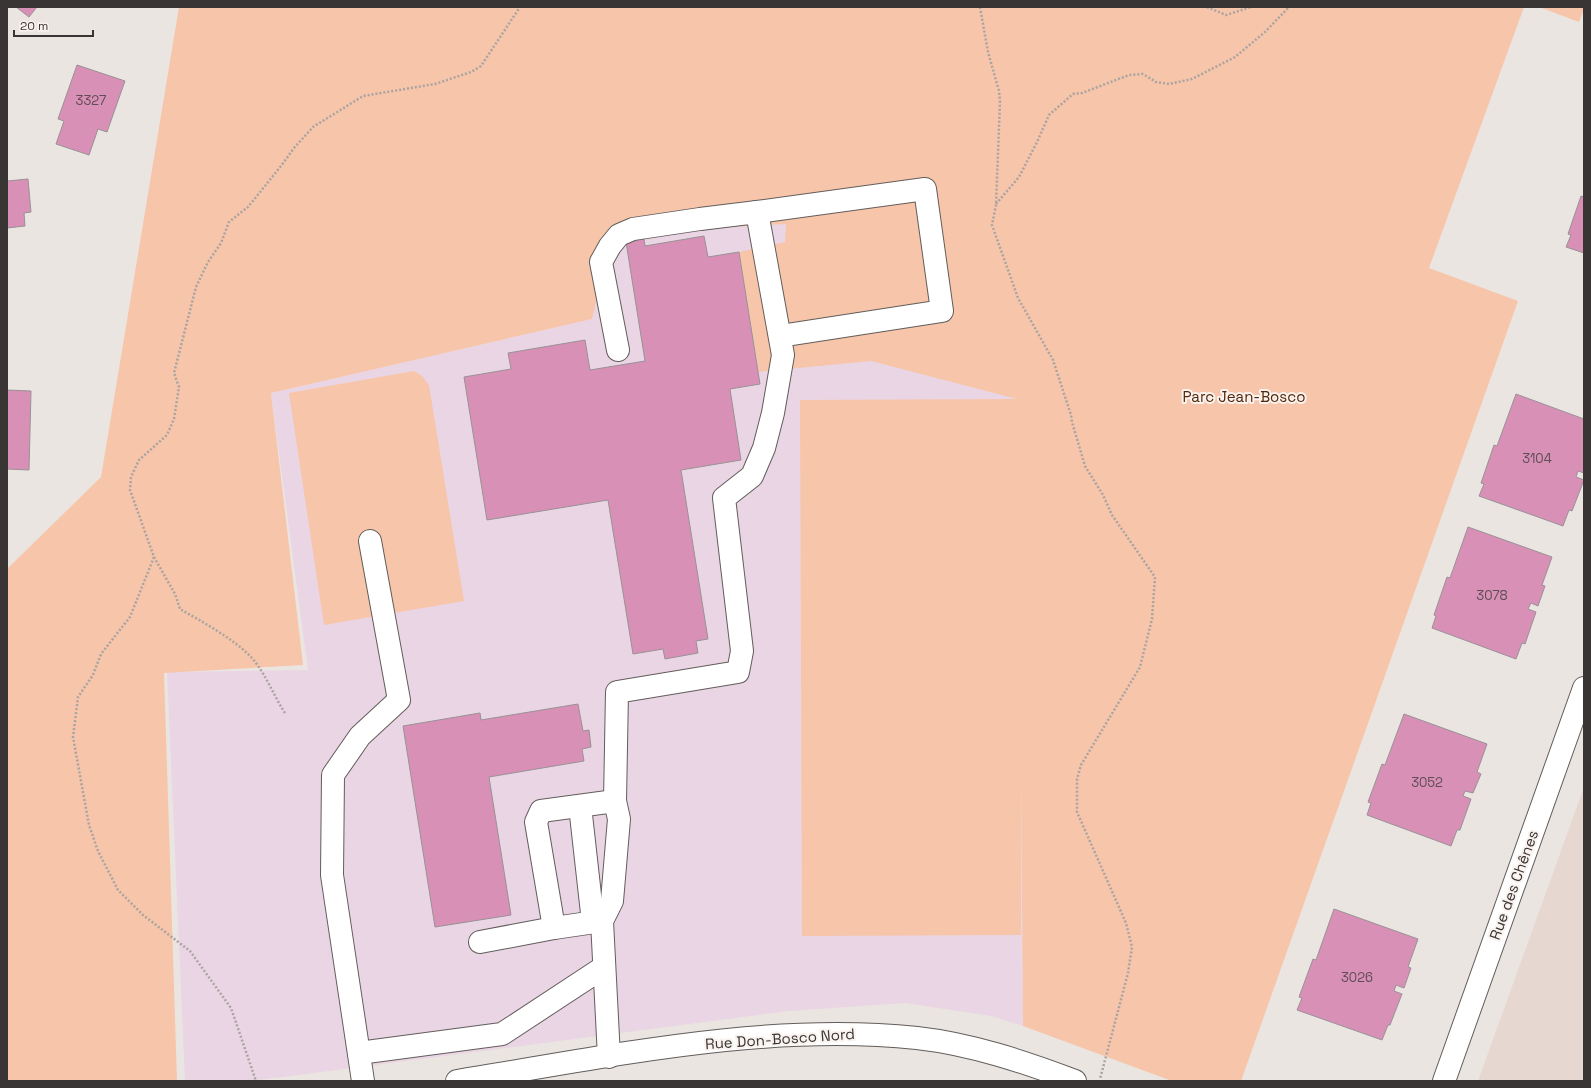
<svg xmlns="http://www.w3.org/2000/svg" width="1591" height="1088" viewBox="0 0 1591 1088" font-family="'Space Grotesk',sans-serif">
<rect width="100%" height="100%" fill="#ebe5e1"/>
<path fill="#e6d8d0" d="M1584,787V1081H1478Z"/>
<path fill="#ead5e4" d="M786,224L1019,399L1023,1026L991,1016L905,1003L789,1011L253,1081H185L167,672L308,670L271,393L592,319L613,233Z"/>
<g fill="#f7c5aa">
<path d="M179,7H1524L1429,268L1518,301L1241,1081H1172L1023,1026L1021,774V935L802,936L800,400L1017,399L871,361L758,372L739,252L785,242L786,224L613,233L592,319L271,393L303,665L164,673L177,1081H7V569L101,477Z"/>
<path d="M1539,7H1584V9L1579,22Z"/>
<path d="M414,371L422,376L429,385L464,601L324,625L289,393Z"/>
</g>
<g fill="#d890b7" stroke="#989295">
<path d="M16,7H37L29,17Z"/>
<path d="M77,65L125,81L107,132L98,129L89,155L56,144L64,121L58,119Z"/>
<path d="M28,179L31,212L24,213L25,226L7,228V181Z"/>
<path d="M1581,196L1584,197V253L1566,247L1571,235L1568,234Z"/>
<path d="M704,236L708,257L739,252L760,384L730,389L741,460L681,470L708,639L696,641L698,653L665,659L663,649L633,654L608,500L487,520L464,377L511,369L508,353L585,340L590,370L645,361L626,242L644,239L645,246Z"/>
<path d="M7,390L31,391L29,470L7,469Z"/>
<path d="M1516,394L1584,419V473L1578,471L1576,477L1584,480L1572,511L1569,510L1563,526L1479,496L1484,484L1481,483L1494,445L1497,446Z"/>
<path d="M1468,527L1552,557L1542,585L1545,586L1538,606L1531,603L1528,609L1536,612L1525,644L1522,643L1516,659L1432,628L1436,616L1434,615L1447,577L1450,578Z"/>
<path d="M578,704L583,731L589,730L591,747L582,749L584,761L489,777L511,915L435,927L403,726L480,713L481,720Z"/>
<path d="M1404,714L1487,744L1477,772L1481,774L1473,793L1465,791L1463,796L1471,799L1460,830H1457L1451,846L1367,815L1371,803L1368,802L1382,764L1385,765Z"/>
<path d="M1334,909L1418,939L1408,967L1411,968L1404,988L1396,985L1394,991L1402,994L1390,1025H1388L1382,1040L1297,1010L1302,998L1299,997L1313,959L1316,960Z"/>
</g>
<g fill="none" stroke-linecap="round" stroke-linejoin="round">
<defs>
<g id="minor">
<path d="M757,212L925,189L942,311L780,336"/>
<path d="M615,801L617,692L738,672L742,651L724,498L752,476L764,448L773,413L783,355L757,212L700,219L633,229L619,235L610,246L601,262L618,350"/>
<path d="M580,806L593,922"/>
<path d="M554,928L536,822L541,811L615,801L619,819L612,901L602,921L609,1057"/>
<path d="M480,942L554,928L602,921"/>
<path d="M359,1053L502,1034L604,967"/>
<path d="M363,1081L332,875L333,775L360,736L399,700L370,541"/>
<path d="M457,1081C608,1057 765,1022 917,1038C971,1044 1025,1062 1075,1081"/>
<path d="M1444,1081L1584,688"/>
</g>
</defs>
<use href="#minor" stroke="#625d5a" stroke-width="24"/>
<g stroke="#a9a4a1" stroke-width="2.5" stroke-dasharray="2 2" stroke-linecap="butt">
<path d="M980,7L988,52L999,91L1000,101L996,205L992,225L1018,298L1053,360L1071,415L1072,422L1085,466L1103,495L1112,515L1155,577L1152,619L1140,667L1081,765L1077,779V812L1126,923L1132,947L1128,973L1100,1079"/>
<path d="M1207,7L1226,15L1251,7"/>
<path d="M996,204L1019,177L1037,142L1049,115L1073,94L1082,93L1129,75L1143,74L1156,82L1169,84L1192,79L1235,57L1265,32L1289,7"/>
<path d="M154,557L130,617L101,654L93,675L78,697L73,737L89,825L98,851L118,890L143,915L190,951L231,1008L256,1081"/>
<path d="M285,713C273,695 265,671 249,655C232,638 201,621 180,609L175,594L154,557L130,490L131,477L139,460L167,435L174,419L179,387L174,373L196,287L208,262L221,243L229,222L248,207L281,166L294,148L313,127L363,96L435,84L471,72L481,66L520,7"/>
</g>
<use href="#minor" stroke="#fff" stroke-width="22"/>
</g>
<g text-anchor="middle" stroke-width="4" stroke-linejoin="round" paint-order="stroke">
<g font-size="13" fill="#604c55">
<text x="91" y="105">3327</text>
<text x="1537" y="463">3104</text>
<text x="1492" y="600">3078</text>
<text x="1427" y="787">3052</text>
<text x="1357" y="982">3026</text>
</g>
<g font-size="15" fill="#542709" stroke="#f9f2ee">
<text x="1244" y="402">Parc Jean-Bosco</text>
</g>
<g font-size="15" fill="#383534" stroke="#f9f2ee">
<text transform="translate(1514 885) rotate(-70)" y="5">Rue des Chênes</text>
<text transform="translate(780 1039) rotate(-4)" y="5">Rue Don-Bosco Nord</text>
</g>
</g>
<rect width="1591" height="1088" fill="none" stroke="#383534" stroke-width="16"/>
<path d="M14 30v6h79v-6" fill="none" stroke="#383534" stroke-width="2"/>
<text x="20" y="30" font-size="12" fill="#383534" stroke="#f9f2ee" stroke-width="3" paint-order="stroke">20 m</text>
</svg>
